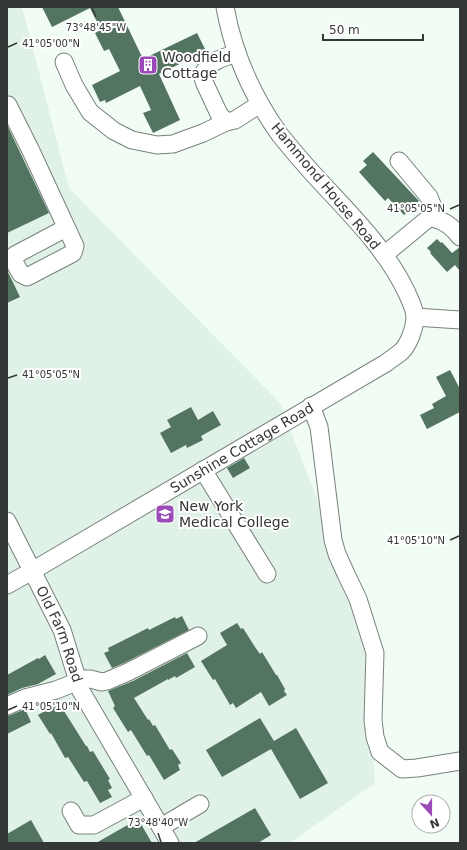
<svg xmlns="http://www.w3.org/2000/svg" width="467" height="850" viewBox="0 0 467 850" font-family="'DejaVu Sans',sans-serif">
<rect width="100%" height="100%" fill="#f1fcf5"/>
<path fill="#e0f2e7" d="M7,7H22L69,188L280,403L366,625L375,783L290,843H7Z"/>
<g fill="#537461">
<path d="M42,7H118L143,59L197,33L206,51L159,74L180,120L153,133L143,113L151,110L140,86L106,103L105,100L100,102L92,85L120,71L109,49L104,51L95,33L101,30L90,8L52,27Z"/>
<path d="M7,125L49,213L7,233Z"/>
<path d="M373,152L419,201L404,215L388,198L385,201L359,172L367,165L363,161Z"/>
<path d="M437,239L441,243L442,242L452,253L460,247V271L455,265L447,272L430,253L431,252L427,248Z"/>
<path d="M7,270L20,297L7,303Z"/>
<path d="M450,370L460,389V412L427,429L420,415L434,408L432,404L446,396L436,377Z"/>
<path d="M191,407L198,420L213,411L221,425L201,436L203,440L187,448L186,445L171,453L160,433L171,427L167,420Z"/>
<path d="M244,458L250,468L233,478L227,468Z"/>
<path d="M182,616L189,630L124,663L112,668L104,653L109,651L108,648L148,628L149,630L175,617L176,619Z"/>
<path d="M237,623L241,629L243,628L255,647L260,654L262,652L276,675H277L285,689L284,691L287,695L269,706L261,692L236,708L233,703L230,705L215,679L213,680L201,661L227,645L220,633Z"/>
<path d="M187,653L195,667L176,678L175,676L168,680V679L134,698L148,720L149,719L153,726L155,725L170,750L172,749L181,763L178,765L180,770L164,780L149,755L147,756L131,730L128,732L113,708L115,706L108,691L133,681Z"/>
<path d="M45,655L56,674L38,684L22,688L7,695V675L38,658L39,659Z"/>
<path d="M59,703L86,746H87L90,752L93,751L110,779L108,780L112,788L108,790L112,797L100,803L87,781L84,782L68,757L65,758L51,733L50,734L38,715Z"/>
<path d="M25,709L31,722L7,734V716L11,715Z"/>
<path d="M260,718L274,741L296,728L328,783L300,799L271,749L222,777L206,750Z"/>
<path d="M255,808L271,835L258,843H194Z"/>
<path d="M138,819L152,843H96Z"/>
<path d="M31,820L44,843H7V834Z"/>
</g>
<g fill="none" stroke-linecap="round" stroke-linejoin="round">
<defs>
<g id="minor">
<path d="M237,53C223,58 210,60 202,75L205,84L219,114L226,122L235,120L260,104"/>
<path d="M64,62L74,85L90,112L114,131L132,140L157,145L173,144L203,133L226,122"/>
<path d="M7,105H8L31,151L75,246L73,253L27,277L21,274L13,260L15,255L66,228"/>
<path d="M430,217C444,221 451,225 460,237"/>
<path d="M384,255L430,217L433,207L429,197L399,161"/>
<path d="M415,317L460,320"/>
<path d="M311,406L319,427L333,540L337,554L346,574L358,599L375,653L373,720L375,737L380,752L402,769L417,768L460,761"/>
<path d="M203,470L267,574"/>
<path id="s1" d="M7,521L62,630L81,691L170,843"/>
<path id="s2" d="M7,585L32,571L386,363C391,359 396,356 401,352C409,344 414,330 415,319C416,311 410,300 407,293C381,238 333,199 295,153C290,147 285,141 280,135C253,97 233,52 225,7"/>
<path d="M7,706L25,698L56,690L84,679H90L102,682L107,681L128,672L198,636"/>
<path d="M71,811L79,825H94L144,798"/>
<path d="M161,827L200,804"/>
</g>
</defs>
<use href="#minor" stroke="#77817b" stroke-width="19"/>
<use href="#minor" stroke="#fff" stroke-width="17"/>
</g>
<path fill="none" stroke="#333735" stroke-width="1.5" d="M92,8L96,17M8,47L17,43M450,209L459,205M8,378L17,375M450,540L459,536M8,710L17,706M158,833L161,842"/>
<defs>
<symbol id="building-square" viewBox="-11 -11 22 22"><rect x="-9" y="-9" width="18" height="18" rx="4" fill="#9d4ab9" stroke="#fff"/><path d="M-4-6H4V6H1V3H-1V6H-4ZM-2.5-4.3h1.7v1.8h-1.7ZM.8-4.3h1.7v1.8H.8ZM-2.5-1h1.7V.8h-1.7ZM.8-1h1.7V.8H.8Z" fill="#fff"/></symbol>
<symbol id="university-square" viewBox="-11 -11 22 22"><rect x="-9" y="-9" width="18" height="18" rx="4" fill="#9d4ab9" stroke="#fff"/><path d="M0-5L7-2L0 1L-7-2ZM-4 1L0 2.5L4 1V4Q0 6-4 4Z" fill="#fff"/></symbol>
</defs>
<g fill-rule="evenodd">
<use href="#building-square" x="137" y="54" width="22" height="22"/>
<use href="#university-square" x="154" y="503" width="22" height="22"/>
</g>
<g text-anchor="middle" stroke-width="4" stroke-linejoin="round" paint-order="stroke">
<g font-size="14" fill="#333735" stroke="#fff" text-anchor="start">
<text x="162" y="62">Woodfield<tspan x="162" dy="16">Cottage</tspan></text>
<text x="179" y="511">New York<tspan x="179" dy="16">Medical College</tspan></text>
</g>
<g font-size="14" fill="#333735" stroke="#fff">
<text transform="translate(326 186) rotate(50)" y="5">Hammond House Road</text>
<text dy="5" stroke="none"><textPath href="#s2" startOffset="272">Sunshine Cottage Road</textPath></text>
<text dy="5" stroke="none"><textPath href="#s1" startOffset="125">Old Farm Road</textPath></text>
</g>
</g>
<g font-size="10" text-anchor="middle" fill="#333735" stroke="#fff" stroke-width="4" stroke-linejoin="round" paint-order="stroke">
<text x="96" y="31">73°48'45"W</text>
<text x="51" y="47">41°05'00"N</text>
<text x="416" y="212">41°05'05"N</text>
<text x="51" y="378">41°05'05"N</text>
<text x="416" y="544">41°05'10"N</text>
<text x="51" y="710">41°05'10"N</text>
<text x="158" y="826">73°48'40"W</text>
</g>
<rect width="467" height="850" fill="none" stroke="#333735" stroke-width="16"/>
<g transform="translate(431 814) rotate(159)"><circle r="19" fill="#ffffff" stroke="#adafae"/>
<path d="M0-3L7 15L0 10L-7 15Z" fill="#9d4ab9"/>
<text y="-6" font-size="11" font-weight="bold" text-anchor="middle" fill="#333735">N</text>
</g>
<path d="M323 34v6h100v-6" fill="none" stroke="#333735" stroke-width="2"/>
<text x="329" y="34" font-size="12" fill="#333735" stroke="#ffffff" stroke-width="3" paint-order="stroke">50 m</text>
</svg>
